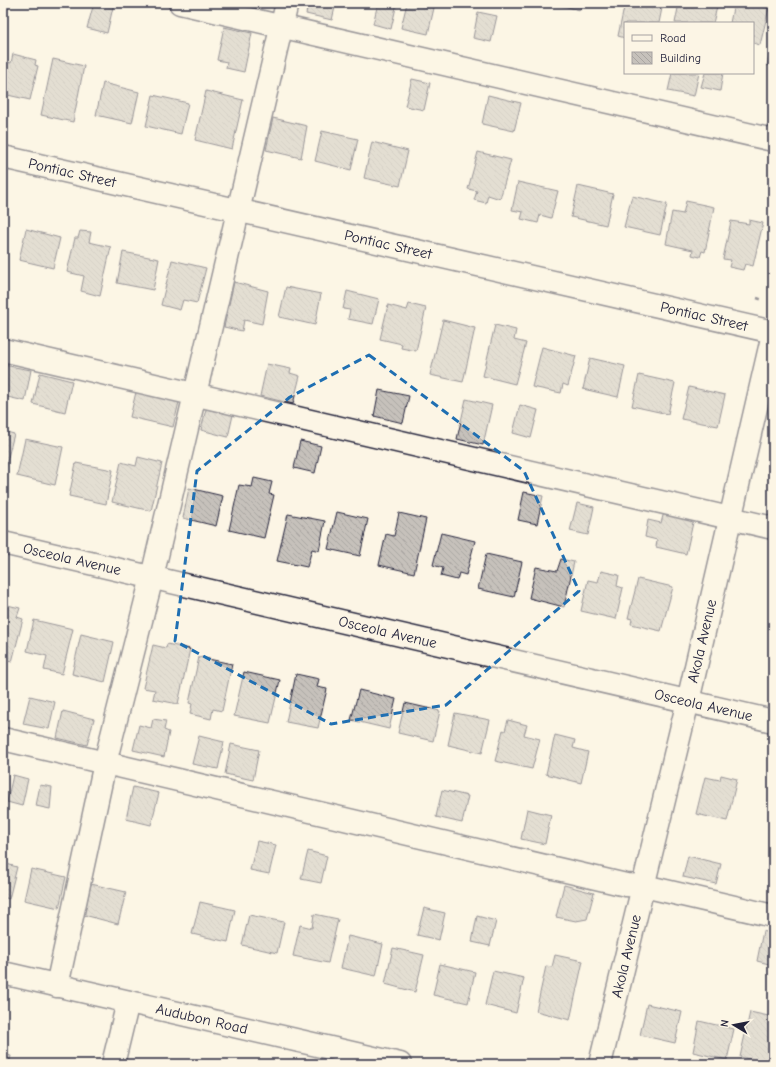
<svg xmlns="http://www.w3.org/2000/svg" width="776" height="1067" viewBox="0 0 776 1067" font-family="'Comic Neue',sans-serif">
<defs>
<pattern id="building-back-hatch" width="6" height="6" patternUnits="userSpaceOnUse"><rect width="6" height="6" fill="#c6c1bb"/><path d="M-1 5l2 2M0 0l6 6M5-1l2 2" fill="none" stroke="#aaa6a2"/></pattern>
</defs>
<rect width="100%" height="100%" fill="#fcf5e5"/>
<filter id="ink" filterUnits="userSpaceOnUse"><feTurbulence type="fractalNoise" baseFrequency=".025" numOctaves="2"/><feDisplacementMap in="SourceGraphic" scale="8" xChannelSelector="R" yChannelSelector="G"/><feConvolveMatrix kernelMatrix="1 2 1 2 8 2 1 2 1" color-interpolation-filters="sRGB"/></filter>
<g filter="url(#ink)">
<g fill="url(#building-back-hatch)" stroke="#22223b">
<path d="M3,3H6L3,15Z"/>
<path d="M94,3H114L107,33L87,28Z"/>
<path d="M308,3H336L332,20L306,14Z"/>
<path d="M378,3H397L391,29L373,24Z"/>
<path d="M407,3L434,8L428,34L401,28Z"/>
<path d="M559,3H581L580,10L559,5Z"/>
<path d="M625,3H663L659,23H625V38L618,36Z"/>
<path d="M679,3H718L713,23H675Z"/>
<path d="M734,3H748L769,8L760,45L753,43V23H730Z"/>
<path d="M478,12L497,16L491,42L473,38Z"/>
<path d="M224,27L252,33L244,72L226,68L227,62L217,60Z"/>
<path d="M773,39V67L767,65Z"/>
<path d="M13,54L36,60L35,65L38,66L30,100L3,94L4,61L11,63Z"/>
<path d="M53,59L84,66L73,122L41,115Z"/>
<path d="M672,73H699L694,96L668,91Z"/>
<path d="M705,73H723L720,91L701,87Z"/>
<path d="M412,79L430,83L424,110L405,106Z"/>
<path d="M103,83L139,92L132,123L96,115Z"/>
<path d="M206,91L243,100L232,149L195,140Z"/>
<path d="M153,95L188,103L181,134L146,126Z"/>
<path d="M488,95L521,103L514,131L482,124Z"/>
<path d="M273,118L307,126L301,158L266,150Z"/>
<path d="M322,131L358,139L351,170L315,161Z"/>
<path d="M372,142L408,151L400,186L364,178Z"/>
<path d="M478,152L511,160L500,199L488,195L486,203L474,200L477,191L468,189Z"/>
<path d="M518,182L558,191L551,218L540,215L538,223L521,219L523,212L512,210Z"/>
<path d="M578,186L613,194L606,225L571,217Z"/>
<path d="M632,196L667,204L660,235L624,227Z"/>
<path d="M686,201L714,207L705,252L702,251L700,257L692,255L693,250L666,244L672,212L683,214Z"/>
<path d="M749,220L763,223L753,266L745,264L743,270L729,267L731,260L723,259L731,221L749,224Z"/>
<path d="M26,229L60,238L53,268L19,260Z"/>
<path d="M80,231L91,232L89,242L111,247L100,296L81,291L84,276L67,272L75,238H78Z"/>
<path d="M123,252L159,259L153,290L117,283Z"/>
<path d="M172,260L206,268L197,303L183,300L180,310L161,305Z"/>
<path d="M234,282L268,291L262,324L244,320L242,331L224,327Z"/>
<path d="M286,287L321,294L315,325L279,317Z"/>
<path d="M347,291L379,299L373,324L348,319L350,310L343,309Z"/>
<path d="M409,304L426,308L416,351L401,348L402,344L380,339L388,305L407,310Z"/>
<path d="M443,320L475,328L463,382L430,375Z"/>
<path d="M495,325L516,330L514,340L526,343L515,384L483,376Z"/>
<path d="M542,347L576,356L568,386L563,384L561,393L532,387Z"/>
<path d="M590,358L625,366L618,397L583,389Z"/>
<path d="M267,364L291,369L290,373L300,376L293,404L260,396Z"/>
<path d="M3,365L31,370L25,401L3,396Z"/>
<path d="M40,373L72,381L65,412L33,404Z"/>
<path d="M639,375L675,383L668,414L632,406Z"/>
<path d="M689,387L725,395L718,426L681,419Z"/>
<path d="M379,390L409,396L403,423L374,416Z"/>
<path d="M136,392L179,402L173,427L130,417Z"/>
<path d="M466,399L492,405L483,445L457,439Z"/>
<path d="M520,405L538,410L531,438L513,433Z"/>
<path d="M206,409L233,415L228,437L201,430Z"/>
<path d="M3,431L14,434L3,477Z"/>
<path d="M25,439L63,447L55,485L17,476Z"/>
<path d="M300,441L321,446L315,473L294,468Z"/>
<path d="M138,457L162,463L151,511L112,502L121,462L136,466Z"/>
<path d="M76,463L113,470L106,504L69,496Z"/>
<path d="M254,478L272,482L269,494L274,495L264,538L229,530L239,485L252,487Z"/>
<path d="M189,488L223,496L216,526L183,518Z"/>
<path d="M524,492L543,496L537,524L518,520Z"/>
<path d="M577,503L594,507L588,535L570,531Z"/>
<path d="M337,512L368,519L360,556L328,549Z"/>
<path d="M664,512L694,518L686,554L656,547L657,540L645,537L648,520L661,523Z"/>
<path d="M399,513L426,519L414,573L379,565L386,534L394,536Z"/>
<path d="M288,514L325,521L319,551L312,549L307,567L277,561Z"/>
<path d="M441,533L475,541L466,575L459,573L457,580L441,576L443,568L433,565Z"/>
<path d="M486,554L522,562L514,597L478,589Z"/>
<path d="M561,559L574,562L564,607L529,598L536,567L557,571Z"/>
<path d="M601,571L619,575L617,586L623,588L616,619L581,611L588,580L598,582Z"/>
<path d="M638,579L673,587L661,631L631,624L632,619L628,618Z"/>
<path d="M3,604L20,608L17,617L23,619L12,662L3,660Z"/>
<path d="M34,620L73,629L62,674L44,670L47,656L27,651Z"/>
<path d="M81,634L114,642L105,682L72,674Z"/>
<path d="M167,644L190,649L178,704L153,699L155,690L143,688L153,645L166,648Z"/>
<path d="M199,657L232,664L222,711L213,709L211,719L190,714L192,704L189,703Z"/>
<path d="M244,672L280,680L270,723L234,716Z"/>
<path d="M296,674L319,679L317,687L327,689L318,728L286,722Z"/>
<path d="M359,690L396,699L389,729L351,720Z"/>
<path d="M30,696L55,702L49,729L23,724Z"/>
<path d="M405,703L440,711L433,741L398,733Z"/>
<path d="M63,711L94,719L87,745L57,738Z"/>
<path d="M455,713L490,720L482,753L448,745Z"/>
<path d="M153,719L166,721L164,730L169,732L164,757L133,750L139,725L151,728Z"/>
<path d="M508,720L527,725L524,735L540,739L532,769L495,761L503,730L505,731Z"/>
<path d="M555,735L575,740L573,748L588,752L581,783L546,774Z"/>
<path d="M199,736L224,742L218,769L192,764Z"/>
<path d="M231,744L259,750L253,780L225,774Z"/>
<path d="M13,775L28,779L22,806L7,802Z"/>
<path d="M721,775L737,779L727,821L696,814L705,777L720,780Z"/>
<path d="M40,785L52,787L50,809L36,806Z"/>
<path d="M133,787L159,793L151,825L126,819Z"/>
<path d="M442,790L468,796L462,823L436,817Z"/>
<path d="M527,809L551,815L545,844L521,839Z"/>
<path d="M257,841L276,845L269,874L250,870Z"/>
<path d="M308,851L327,856L321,883L301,879Z"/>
<path d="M688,856L721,864L716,884L683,877Z"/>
<path d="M3,863L17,867L9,899L3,897Z"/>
<path d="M31,869L66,877L59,908L24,900Z"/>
<path d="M91,884L126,892L118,924L84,915Z"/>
<path d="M564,885L594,893L587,919L576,921L556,917Z"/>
<path d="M200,902L235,910L228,942L192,934Z"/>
<path d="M424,908L445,913L439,940L417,935Z"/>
<path d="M314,914L338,919L328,963L293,956L300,925L312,928Z"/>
<path d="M249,915L284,922L277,953L242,945Z"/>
<path d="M477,916L496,921L490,946L472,942Z"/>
<path d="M763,931L773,934V965L757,961Z"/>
<path d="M348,936L383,944L376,976L341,968Z"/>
<path d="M393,948L424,955L415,992L385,984Z"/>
<path d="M555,955L583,961L570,1020L536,1011L546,966L552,967Z"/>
<path d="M440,964L475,972L468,1003L433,995Z"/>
<path d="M493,971L524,978L516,1013L485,1005Z"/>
<path d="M647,1004L682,1012L675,1043L640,1035Z"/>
<path d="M750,1012L773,1017V1064L740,1057Z"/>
<path d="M699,1021L734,1029L727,1060L693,1052Z"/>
<path d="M3,1054L11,1056L9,1064H3Z"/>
</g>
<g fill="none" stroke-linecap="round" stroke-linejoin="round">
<defs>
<g id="minor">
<path d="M180,3L773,140"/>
<path id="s1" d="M3,157L773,332"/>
<path d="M3,350L773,528"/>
<path id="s2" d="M3,543L773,721"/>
<path d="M3,739L626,885L644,886L773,916"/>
<path id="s3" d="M3,973L400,1064"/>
<path d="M57,986L105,763L152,577L287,3"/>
<path d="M113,1064L128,1002"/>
<path id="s4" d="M600,1064L688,701L773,334"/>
</g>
</defs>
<use href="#minor" stroke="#22223b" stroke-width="25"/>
<path stroke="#22223b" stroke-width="2.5" stroke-dasharray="4 3" stroke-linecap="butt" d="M757,298L763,300"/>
<use href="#minor" stroke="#fcf5e5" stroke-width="22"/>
</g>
</g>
<path d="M0 0H776V1067H0ZM369,355L524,471L579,591L446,705L331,724L175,641L197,471L290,397Z" fill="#fcf5e5" fill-opacity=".55" fill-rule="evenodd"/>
<path fill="none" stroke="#1f6fb2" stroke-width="3" stroke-dasharray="8 5" stroke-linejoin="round" d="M369,355L524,471L579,591L446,705L331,724L175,641L197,471L290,397Z"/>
<g text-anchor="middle" stroke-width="3" stroke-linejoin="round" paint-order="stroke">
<g font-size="15" fill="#22223b" stroke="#fcf5e5">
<text dy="5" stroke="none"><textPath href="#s1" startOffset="71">Pontiac Street</textPath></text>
<text dy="5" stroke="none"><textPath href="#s1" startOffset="395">Pontiac Street</textPath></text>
<text dy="5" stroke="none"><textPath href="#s1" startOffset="719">Pontiac Street</textPath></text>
<text dy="5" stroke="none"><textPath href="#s2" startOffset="71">Osceola Avenue</textPath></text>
<text dy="5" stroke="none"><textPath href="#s2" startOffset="395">Osceola Avenue</textPath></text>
<text dy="5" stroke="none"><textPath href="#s4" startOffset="435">Akola Avenue</textPath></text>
<text dy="5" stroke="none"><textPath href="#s2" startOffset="719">Osceola Avenue</textPath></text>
<text dy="5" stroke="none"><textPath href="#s4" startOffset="111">Akola Avenue</textPath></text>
<text dy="5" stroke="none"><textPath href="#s3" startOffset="204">Audubon Road</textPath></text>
</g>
</g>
<rect width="776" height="1067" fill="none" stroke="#fcf5e5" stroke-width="16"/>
<rect x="8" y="8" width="760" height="1051" fill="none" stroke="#22223b" stroke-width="1.5" filter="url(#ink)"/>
<rect x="624" y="22" width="130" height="52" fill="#fcf5e5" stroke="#a5a1a1"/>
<rect x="632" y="35" width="20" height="6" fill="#fcf5e5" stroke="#a5a1a1"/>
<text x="660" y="42" font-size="12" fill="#22223b">Road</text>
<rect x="632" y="52" width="20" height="12" fill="url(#building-back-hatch)" stroke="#a5a1a1"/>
<text x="660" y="62" font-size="12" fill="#22223b">Building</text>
<g transform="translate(734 1025) rotate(280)" stroke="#fcf5e5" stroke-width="3" paint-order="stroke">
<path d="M0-3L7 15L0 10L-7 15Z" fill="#22223b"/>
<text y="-6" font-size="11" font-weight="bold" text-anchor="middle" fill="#22223b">N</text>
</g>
</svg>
